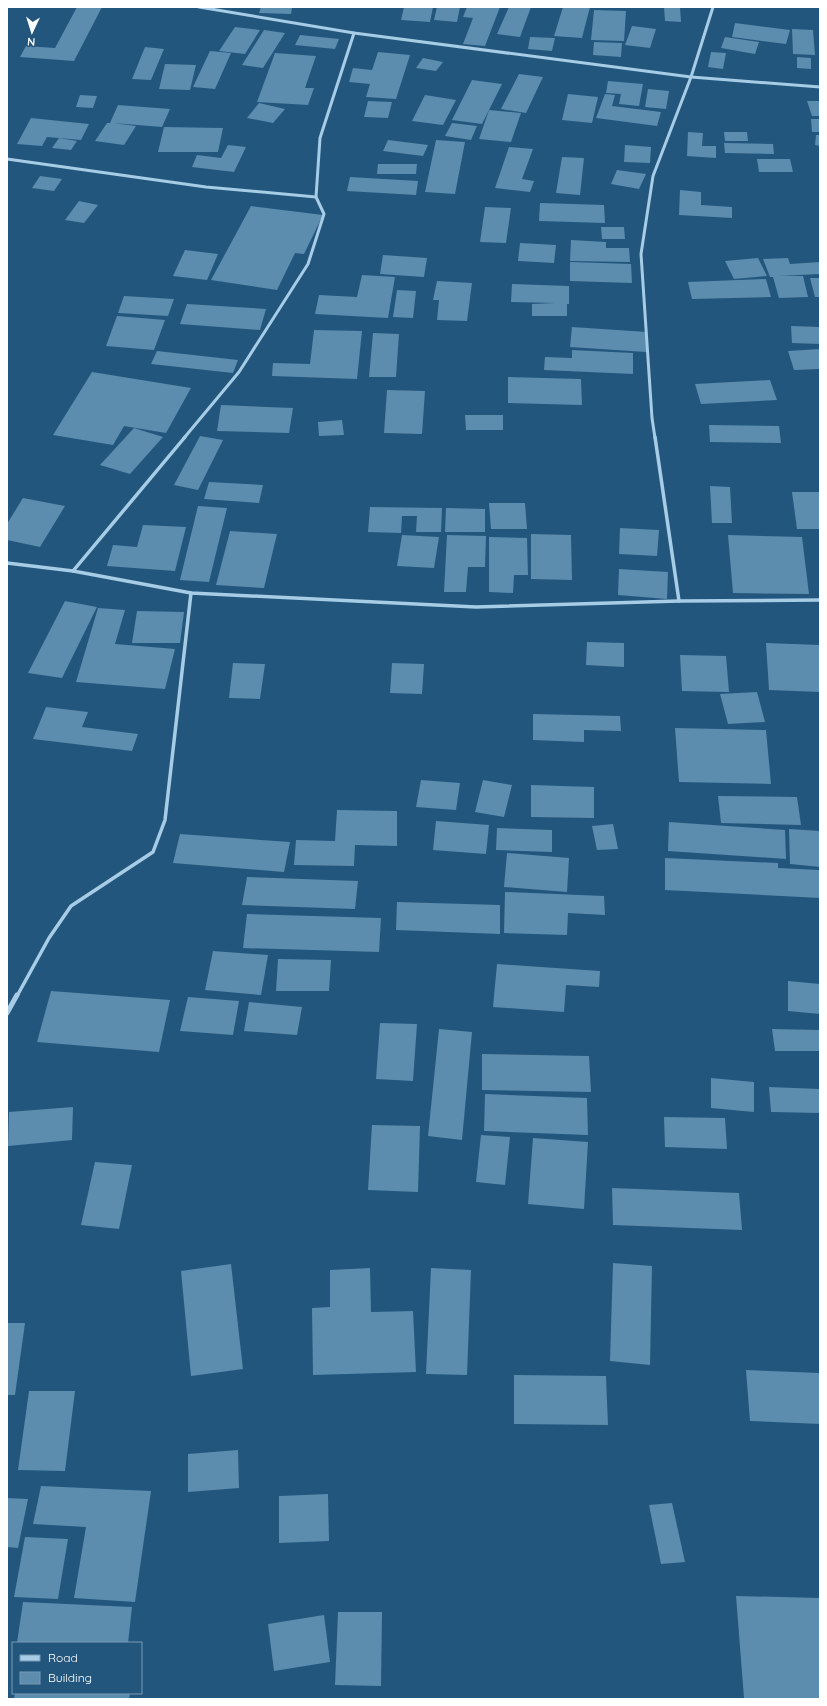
<svg xmlns="http://www.w3.org/2000/svg" width="827" height="1706" viewBox="0 0 827 1706" font-family="Quicksand,sans-serif">
<rect width="100%" height="100%" fill="#23567d"/>
<g fill="#5c8cae">
<path d="M77,7H102L74,61L20,57L26,46L55,48Z"/>
<path d="M261,7H292L291,14L259,13Z"/>
<path d="M404,7H433L430,22L401,20Z"/>
<path d="M437,7H460L457,22L434,20Z"/>
<path d="M467,7H500L485,46L463,44L473,18L463,17Z"/>
<path d="M509,7H531L520,37L497,34Z"/>
<path d="M563,7H590L582,38L554,36Z"/>
<path d="M664,7H680L681,22L665,21Z"/>
<path d="M594,10L626,11L624,41L591,40Z"/>
<path d="M735,23L790,30L786,44L732,37Z"/>
<path d="M632,26L656,29L650,48L625,45Z"/>
<path d="M235,27L260,30L245,54L219,51Z"/>
<path d="M792,29L813,30L815,55L793,54Z"/>
<path d="M264,30L285,33L263,68L242,65Z"/>
<path d="M300,35L339,39L335,49L295,45Z"/>
<path d="M530,37L555,38L552,51L528,49Z"/>
<path d="M725,37L759,42L755,54L721,48Z"/>
<path d="M594,42L622,43L621,57L593,55Z"/>
<path d="M145,47L164,49L151,80L132,79Z"/>
<path d="M210,51L231,53L215,89L193,87Z"/>
<path d="M378,52L410,55L396,99L366,97L370,84L349,82L353,68L372,70Z"/>
<path d="M711,52L726,53L723,69L708,67Z"/>
<path d="M275,53L316,56L305,88H314L308,105L257,102Z"/>
<path d="M797,57L811,58V69L797,68Z"/>
<path d="M423,58L443,62L436,71L416,68Z"/>
<path d="M165,64L196,65L190,90L159,89Z"/>
<path d="M519,74L543,77L526,113L501,109Z"/>
<path d="M472,80L502,84L482,124L452,120Z"/>
<path d="M608,81L643,84L639,106L619,104L621,94L606,93Z"/>
<path d="M648,89L669,91L666,109L645,107Z"/>
<path d="M568,94L598,97L592,123L562,120Z"/>
<path d="M605,94L615,95L612,106L661,112L657,126L596,118Z"/>
<path d="M80,95L97,96L93,108L76,107Z"/>
<path d="M425,95L456,100L443,125L412,121Z"/>
<path d="M368,101L392,102L388,118L364,117Z"/>
<path d="M807,101H820V116H812Z"/>
<path d="M259,103L285,109L273,123L247,118Z"/>
<path d="M118,105L170,109L162,127L113,123L136,126L124,145L95,141L107,123H110Z"/>
<path d="M489,110L521,113L511,142L479,139Z"/>
<path d="M31,118L89,124L81,140L47,137L42,146L17,144Z"/>
<path d="M811,119H820V132H812Z"/>
<path d="M452,123L477,126L471,140L445,136Z"/>
<path d="M164,127L223,128L218,152H158Z"/>
<path d="M688,132L703,133L702,146H716V158L687,156Z"/>
<path d="M724,132H747L748,141H725Z"/>
<path d="M816,135H820V146L815,145Z"/>
<path d="M59,138L77,141L71,150L52,148Z"/>
<path d="M388,140L428,145L423,156L383,151Z"/>
<path d="M436,140L465,142L455,194L425,192Z"/>
<path d="M724,143L773,144L774,154L725,153Z"/>
<path d="M228,145L246,147L234,172L192,167L197,155L221,158Z"/>
<path d="M625,145L651,147L650,163L624,162Z"/>
<path d="M509,147L533,149L522,179L534,181L530,192L495,188Z"/>
<path d="M562,157L584,158L580,195L556,193Z"/>
<path d="M757,159H790L793,172H759Z"/>
<path d="M378,164H417L416,174H377Z"/>
<path d="M617,170L646,174L639,189L611,184Z"/>
<path d="M40,176L62,179L54,191L32,188Z"/>
<path d="M350,177L418,181L416,195L347,191Z"/>
<path d="M680,190L701,192V205L732,207V218L679,215Z"/>
<path d="M79,201L98,205L84,223L65,220Z"/>
<path d="M540,203L604,205L605,223L539,221Z"/>
<path d="M251,206L323,215L304,254L295,253L277,290L211,280Z"/>
<path d="M485,207L511,208L506,243L480,242Z"/>
<path d="M601,227H624L625,239H602Z"/>
<path d="M571,240L606,242V248H629L630,262L570,261Z"/>
<path d="M520,243L556,245L554,263L518,261Z"/>
<path d="M185,250L218,254L207,280L173,276Z"/>
<path d="M383,255L427,258L424,277L380,274Z"/>
<path d="M758,258L767,276L734,279L725,261Z"/>
<path d="M788,258L790,264L820,262V274L779,276H803L808,297L779,298L773,277H770L763,259Z"/>
<path d="M570,262L631,264L632,283L570,281Z"/>
<path d="M362,275L395,277L388,318L315,314L319,295L357,297Z"/>
<path d="M810,278H820V297H815Z"/>
<path d="M766,279L771,297L692,299L688,282Z"/>
<path d="M437,281L472,283L467,321L437,320L439,300H433Z"/>
<path d="M512,284L569,286V304H567V316H532V304L555,303L511,302Z"/>
<path d="M397,290L416,291L413,318L393,317Z"/>
<path d="M124,296L174,299L168,316L118,313Z"/>
<path d="M187,304L266,309L260,330L180,324Z"/>
<path d="M117,316L165,320L154,350L106,346Z"/>
<path d="M791,326L820,327V344L792,343Z"/>
<path d="M572,327L647,332L646,352L570,347Z"/>
<path d="M314,330L362,331L357,379L272,376L273,363L310,364Z"/>
<path d="M373,333L399,334L396,377H369Z"/>
<path d="M820,349V369L794,370L788,351Z"/>
<path d="M572,350L633,353V374L544,370L545,357L572,358Z"/>
<path d="M157,351L238,360L233,373L151,364Z"/>
<path d="M92,372L191,388L166,433L124,426L113,445L53,435Z"/>
<path d="M508,377L581,379L582,405L508,403Z"/>
<path d="M770,380L777,400L701,404L695,384Z"/>
<path d="M387,390L425,391L422,434L384,433Z"/>
<path d="M221,405L293,408L289,433L217,431Z"/>
<path d="M465,415H503V430H466Z"/>
<path d="M342,420L344,435L319,436L318,422Z"/>
<path d="M709,425L779,426L781,443L710,442Z"/>
<path d="M134,428L163,437L130,474L100,465Z"/>
<path d="M200,436L223,440L198,490L174,485Z"/>
<path d="M209,482L263,485L259,503L204,499Z"/>
<path d="M710,486L730,487L732,523H712Z"/>
<path d="M792,492H820V529H797Z"/>
<path d="M23,498L65,506L40,547L7,540V524Z"/>
<path d="M489,503H525L527,529H491Z"/>
<path d="M198,506L227,508L209,582L180,580Z"/>
<path d="M370,507L442,508L441,532H416L417,516H402L401,533L368,532Z"/>
<path d="M446,508L485,509V532H445Z"/>
<path d="M143,525L186,527L175,571L107,566L113,545L137,547Z"/>
<path d="M620,528L659,530L657,556L619,554Z"/>
<path d="M230,531L277,534L264,588L216,585Z"/>
<path d="M531,534L571,535L572,580L531,579Z"/>
<path d="M402,535L439,537L434,568L397,566Z"/>
<path d="M447,535L486,536L485,567H468L466,592H444Z"/>
<path d="M728,535L802,537L809,594L733,593Z"/>
<path d="M489,537L527,538L528,575H514L513,593L489,592Z"/>
<path d="M619,569L668,572L667,599L618,595Z"/>
<path d="M65,601L97,607L62,678L28,673Z"/>
<path d="M98,608L125,610L115,644L175,649L165,689L76,682Z"/>
<path d="M137,611L184,612L180,643H132Z"/>
<path d="M587,642L624,643V667L586,665Z"/>
<path d="M766,643L820,645V692L769,690Z"/>
<path d="M680,655L726,656L729,692L682,691Z"/>
<path d="M233,663L265,664L260,699L229,698Z"/>
<path d="M392,663L424,664L422,694L390,693Z"/>
<path d="M757,692L765,722L728,724L720,694Z"/>
<path d="M46,707L88,712L82,727L138,734L132,751L33,739Z"/>
<path d="M533,714L620,716L621,731L584,730V742L533,740Z"/>
<path d="M675,728L766,730L771,784L679,782Z"/>
<path d="M421,780L460,783L456,810L416,807Z"/>
<path d="M483,780L512,785L504,817L475,812Z"/>
<path d="M531,785L594,787V818L531,817Z"/>
<path d="M718,796L797,797L801,825L721,823Z"/>
<path d="M337,810L397,811V846L355,845L354,866L294,865L296,840L335,841Z"/>
<path d="M436,821L489,825L486,854L433,850Z"/>
<path d="M669,822L785,830L786,859L668,851Z"/>
<path d="M613,824L618,849L597,850L592,826Z"/>
<path d="M497,828L552,830V852L496,850Z"/>
<path d="M789,829L820,831V867L790,864Z"/>
<path d="M180,834L290,842L284,872L173,863Z"/>
<path d="M507,853L569,858L567,892L504,887Z"/>
<path d="M665,858L778,863V868L820,870V898L665,890Z"/>
<path d="M247,877L358,881L355,909L242,905Z"/>
<path d="M505,892L604,896L605,915L568,913L567,935L504,933Z"/>
<path d="M397,902L500,905V934L396,930Z"/>
<path d="M247,914L381,918L379,952L243,948Z"/>
<path d="M213,951L268,955L261,995L205,990Z"/>
<path d="M278,959L331,960L329,991H276Z"/>
<path d="M497,964L600,971L599,987L566,985L564,1012L493,1007Z"/>
<path d="M788,981L820,984V1014L788,1011Z"/>
<path d="M51,991L170,1000L159,1052L37,1042Z"/>
<path d="M188,997L239,1001L233,1035L180,1031Z"/>
<path d="M249,1002L302,1007L297,1035L244,1031Z"/>
<path d="M380,1023L417,1024L413,1081L376,1079Z"/>
<path d="M439,1029L472,1032L462,1140L428,1136Z"/>
<path d="M772,1029L820,1030V1051H775Z"/>
<path d="M482,1054L589,1056L591,1092L482,1090Z"/>
<path d="M711,1078L754,1082V1112L711,1108Z"/>
<path d="M769,1087L820,1089V1113L771,1112Z"/>
<path d="M485,1094L587,1098L588,1135L484,1131Z"/>
<path d="M73,1107L72,1140L8,1146L9,1112Z"/>
<path d="M664,1117L725,1118L727,1149L665,1147Z"/>
<path d="M372,1125L420,1126L418,1192L368,1190Z"/>
<path d="M481,1135L510,1137L505,1185L476,1182Z"/>
<path d="M533,1138L588,1142L584,1209L528,1204Z"/>
<path d="M95,1162L132,1165L119,1229L81,1225Z"/>
<path d="M612,1188L739,1193L742,1230L613,1225Z"/>
<path d="M613,1263L652,1266L650,1365L610,1361Z"/>
<path d="M231,1264L243,1369L191,1376L181,1271Z"/>
<path d="M370,1268L371,1312L413,1311L416,1372L313,1375L312,1308L330,1307V1270Z"/>
<path d="M431,1268L471,1270L467,1375L426,1374Z"/>
<path d="M7,1323H25L15,1395H7Z"/>
<path d="M746,1370L820,1373V1424L750,1421Z"/>
<path d="M514,1375L606,1376L608,1425L514,1424Z"/>
<path d="M29,1391H75L65,1471L18,1470Z"/>
<path d="M238,1450L239,1488L188,1492V1454Z"/>
<path d="M41,1486L151,1491L135,1602L74,1598L86,1527L33,1524Z"/>
<path d="M328,1494L329,1541L279,1543V1496Z"/>
<path d="M7,1498L28,1499L18,1548L7,1547Z"/>
<path d="M672,1503L685,1562L661,1564L649,1505Z"/>
<path d="M25,1537L68,1539L58,1599L14,1597Z"/>
<path d="M736,1596L820,1598V1699L744,1698Z"/>
<path d="M23,1602L132,1607L128,1643H17Z"/>
<path d="M338,1612H382L381,1686L335,1685Z"/>
<path d="M324,1615L330,1662L274,1671L268,1624Z"/>
<path d="M15,1693H130L129,1699H14Z"/>
</g>
<g fill="none" stroke-linecap="round" stroke-linejoin="round">
<g stroke="#a7cce6" stroke-width="3">
<path d="M199,7L354,33L691,77L820,87"/>
<path d="M7,159L206,187L316,197"/>
<path d="M184,438L239,372L308,264L324,214L316,197L320,138L354,33"/>
<path d="M655,438L652,418L641,254L653,176L691,77L713,7"/>
</g>
<g stroke="#a7cce6" stroke-width="3.5">
<path d="M655,437L679,601"/>
<path d="M7,563L73,571L191,593L476,607L679,601L820,600"/>
<path d="M73,571L185,437"/>
<path d="M17,996L49,938L71,906L153,852L165,820L191,593"/>
</g>
<path stroke="#a7cce6" stroke-width="5" d="M7,1013L17,995"/>
</g>
<rect width="827" height="1706" fill="none" stroke="#ffffff" stroke-width="16"/>
<rect x="12" y="1642" width="130" height="52" fill="#23567d" stroke="#7b9ab1"/>
<rect x="20" y="1655" width="20" height="6" fill="#a7cce6" stroke="#7b9ab1"/>
<text x="48" y="1662" font-size="12" fill="#ffffff">Road</text>
<rect x="20" y="1672" width="20" height="12" fill="#5c8cae" stroke="#7b9ab1"/>
<text x="48" y="1682" font-size="12" fill="#ffffff">Building</text>
<g transform="translate(32 32) rotate(184)" stroke="#23567d" stroke-width="3" paint-order="stroke">
<path d="M0-3L7 15L0 10L-7 15Z" fill="#ffffff"/>
<text y="-6" font-size="11" font-weight="bold" text-anchor="middle" fill="#ffffff">N</text>
</g>
</svg>
